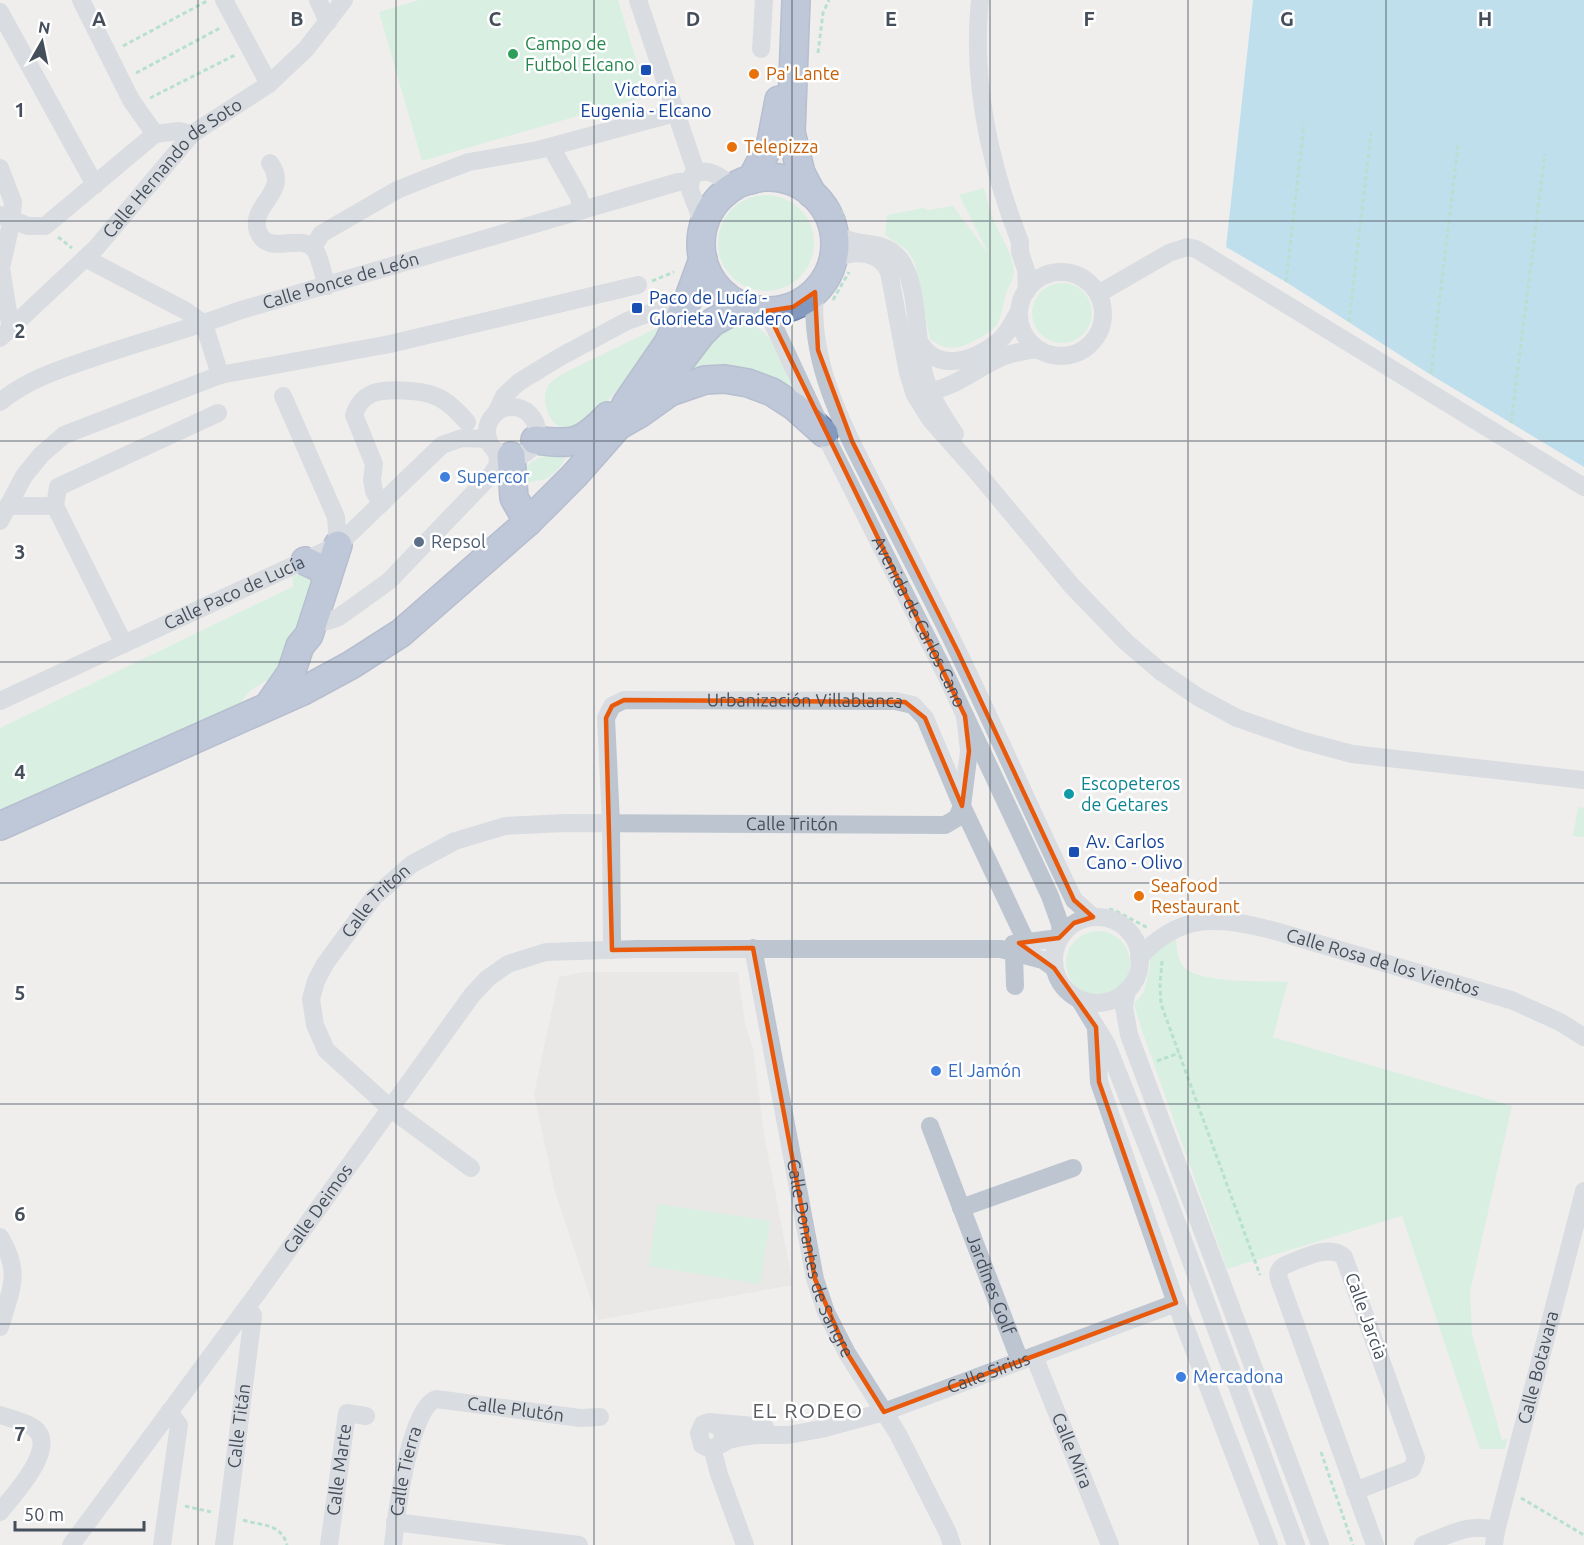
<svg xmlns="http://www.w3.org/2000/svg" width="1584" height="1545" viewBox="0 0 1584 1545" font-family="Ubuntu,sans-serif">
<rect width="100%" height="100%" fill="#f0eeed"/>
<path fill="#e1dfdf" d="M584,972H738L745,1024L753,1048L764,1134L793,1285L598,1320L555,1192L534,1094L559,977Z"/>
<g fill="#baf0d5">
<path d="M419,0H618L647,96L422,161L379,12Z"/>
<path d="M984,188C987,198 989,209 993,219C1000,236 1013,253 1014,271C1014,281 1007,287 1005,297C999,326 1000,327 972,342C956,350 944,350 930,339L914,261L907,250L885,235L887,215L923,208L928,210L953,206L988,253L959,195Z"/>
<circle cx="766" cy="243" r="48"/>
<circle cx="1062" cy="313" r="30"/>
<path d="M738,321C774,323 783,367 794,395L676,381L697,349Z"/>
<path d="M663,325C650,350 599,421 572,428C552,433 540,404 547,388C550,381 558,377 564,373Z"/>
<path d="M557,454L563,455L565,458C562,466 552,477 543,480C538,481 534,480 528,483C518,462 542,455 557,454Z"/>
<path d="M302,574C311,578 311,583 310,592L284,670L251,690L240,703L0,811V728L294,586L292,576Z"/>
<path d="M1578,807L1584,808V837L1573,836Z"/>
<circle cx="1098" cy="963" r="32"/>
<path d="M1176,939C1177,949 1177,961 1186,969C1205,983 1263,981 1288,982L1273,1037L1512,1106L1470,1292L1472,1334L1502,1440L1508,1438L1505,1449H1480L1402,1216L1227,1269L1141,1028L1134,1004L1144,992L1150,965L1149,952Z"/>
<path d="M658,1204L770,1221L760,1284L649,1266Z"/>
</g>
<path fill="#85ccee" d="M1253,0H1584V467L1431,375L1286,282L1226,247Z"/>
<g fill="none" stroke-linecap="round" stroke-linejoin="round">
<defs>
<g id="highway">
<path d="M796,0L791,132L801,173L812,194"/>
<circle cx="768" cy="244" r="67"/>
<path d="M751,180L771,142L779,100"/>
<path d="M651,399L701,334L713,322L742,306"/>
<path d="M618,426L626,404L668,343L688,300L703,259"/>
<path d="M535,440C573,445 581,444 608,416"/>
<path d="M511,456L514,498L528,522"/>
<path d="M305,561L320,568L327,579"/>
<path d="M268,706L291,673L300,646L309,635L338,545"/>
<path d="M0,826L303,691L351,665L401,633L528,522L574,476L618,426L639,414L670,392L705,380L725,379L748,383L772,392L795,407L824,433"/>
</g>
</defs>
<use href="#highway" stroke="#6f84aa" stroke-width="30"/>
<g stroke="#71cfab" stroke-width="3" stroke-dasharray="4.5 3" stroke-linecap="butt">
<path d="M123,46L207,1"/>
<path d="M818,53L823,13L829,0"/>
<path d="M136,73L220,28"/>
<path d="M150,98L235,55"/>
<path d="M832,198L845,218"/>
<path d="M58,237L72,248"/>
<path d="M652,281L674,272"/>
<path d="M1286,282L1304,124"/>
<path d="M833,300L849,272"/>
<path d="M1349,322L1371,133"/>
<path d="M1431,373L1458,145"/>
<path d="M1511,423L1545,154"/>
<path d="M1109,909L1116,911L1148,928"/>
<path d="M1162,961L1160,985L1161,1004L1260,1275"/>
<path d="M1157,1061L1179,1053"/>
<path d="M1321,1452L1353,1545"/>
<path d="M1521,1498L1584,1535"/>
<path d="M185,1506L211,1512"/>
<path d="M243,1520C262,1526 281,1523 287,1545"/>
</g>
<g stroke="#bdc6d0" stroke-width="18">
<path d="M81,0L131,100L155,134"/>
<path d="M224,0L269,84"/>
<path d="M318,0L328,22"/>
<path d="M638,0L696,172"/>
<path d="M980,0C971,83 990,165 1020,242V252L1026,270L1027,291"/>
<path d="M0,12L95,185"/>
<path d="M761,49L764,0"/>
<path d="M551,147L578,195L583,210"/>
<path d="M270,163C291,193 249,204 258,231C268,258 300,231 315,250C321,260 323,275 327,286"/>
<path d="M0,168L13,202L11,224L1,268L11,330"/>
<path d="M0,215L28,226H45L155,134L179,131L192,134"/>
<path d="M704,226L690,190L691,177C705,164 721,177 734,187"/>
<path d="M834,232C855,249 880,238 897,256C920,279 915,345 925,377C931,398 943,416 955,434"/>
<path d="M313,248L321,234L397,190L432,176L469,162L538,150L675,113"/>
<path d="M85,258L186,311L204,324L220,375"/>
<path d="M834,259C854,250 879,250 889,272L908,373L915,395L930,419L977,472L1072,586L1126,642L1160,671L1198,697L1237,718L1300,740L1352,754L1584,780"/>
<circle cx="1061" cy="314" r="42"/>
<path d="M815,292C808,368 849,437 882,502C907,552 934,602 958,652C998,734 1034,818 1074,900L1093,917"/>
<path d="M1098,294L1169,253L1187,247L1196,249L1584,487"/>
<path id="s1" d="M767,311L824,433L945,673L1050,896L1060,924L1061,936"/>
<path id="s2" d="M0,338L96,248L192,134L269,84L306,49L344,0"/>
<path d="M919,341C937,375 977,360 1001,339C1009,331 1014,320 1019,311"/>
<path d="M923,384L930,391C956,387 977,368 1000,358C1012,352 1025,351 1037,349"/>
<path d="M283,396L336,517L338,545"/>
<path id="s3" d="M0,402C27,380 55,371 87,360C137,342 188,330 238,311L678,182H689"/>
<circle cx="512" cy="432" r="25"/>
<path d="M497,411L504,396L519,382L560,357L627,321L688,300"/>
<path d="M381,504L374,491L372,480L374,464L354,415C357,406 361,399 371,394C385,388 421,390 435,396C448,401 458,412 467,422"/>
<path d="M8,506H55L124,644"/>
<path d="M55,506L58,487L218,413"/>
<path d="M0,521L24,476L41,455L64,435L220,375L390,344L638,285"/>
<path d="M313,622L328,621L339,617L389,581L492,474L498,464L497,451"/>
<path id="s4" d="M0,701L338,545L442,445L462,438L488,439"/>
<circle cx="1097" cy="960" r="43"/>
<path d="M1013,944L1059,938"/>
<path id="s5" d="M753,948L815,1279L826,1312L847,1353L898,1434L948,1533L952,1545"/>
<path id="s6" d="M612,950L611,823L606,718L612,706L624,700L895,701L913,705L925,718L962,806L1023,935L1030,955"/>
<path d="M1014,954L1015,986"/>
<path id="s7" d="M1139,958C1179,912 1220,916 1275,931L1511,1000L1560,1022L1584,1037"/>
<path d="M1127,990L1124,1007L1129,1035L1320,1545"/>
<path d="M1079,999L1107,1045L1166,1194L1296,1545"/>
<path d="M1096,1029L1099,1082L1176,1303L1269,1545"/>
<path id="s8" d="M930,1126L1020,1361"/>
<path id="s9" d="M471,1168L391,1109L326,1050L315,1025L311,999L316,981L325,964L374,897L412,864L455,841L505,826L565,823L945,825L957,818L962,806L969,751L965,716"/>
<path d="M961,1208L1073,1168"/>
<path d="M0,1237C22,1273 11,1289 0,1327"/>
<path id="s10" d="M1034,1356L1110,1545"/>
<path d="M0,1415C10,1418 22,1421 31,1426C63,1444 13,1495 0,1512"/>
<path d="M709,1422L721,1428L724,1439L715,1448H708L702,1445L699,1433L703,1424L709,1422L765,1427"/>
<path id="s11" d="M720,1445L729,1440L742,1437L756,1435H788L821,1429L884,1412L1176,1303"/>
<path d="M712,1448L719,1474L745,1545"/>
<path d="M1355,1491L1412,1469L1416,1458L1344,1257C1329,1243 1302,1259 1285,1265C1279,1269 1277,1273 1279,1279L1375,1545"/>
<path d="M395,1522L579,1545"/>
<path id="s12" d="M71,1545L256,1295L472,995L488,978L508,964L546,952L637,949H1001L1043,960L1054,968"/>
<path d="M162,1545L179,1425L169,1412"/>
<path id="s13" d="M224,1545L253,1315L247,1308"/>
<path id="s14" d="M329,1545L347,1413L366,1416"/>
<path id="s15" d="M393,1545C396,1517 409,1408 436,1399L580,1418L600,1417"/>
<path d="M1423,1545C1447,1536 1471,1521 1496,1531"/>
<path id="s16" d="M1494,1545L1496,1531L1584,1191"/>
</g>
<use href="#highway" stroke="#8399be" stroke-width="27"/>
</g>
<path d="M0 0H1584V1545H0ZM815,292L818,350L852,441L958,652L1074,900L1093,917L1074,923L1059,938L1019,943L1054,968L1096,1027L1099,1082L1176,1303L884,1412L847,1353L815,1279L753,948L612,950L606,718L612,706L624,700L905,702L925,718L962,806L969,751L965,716L767,311L793,307Z" fill="#f0eeed" fill-opacity=".55" fill-rule="evenodd"/>
<path fill="none" stroke="#e8590c" stroke-width="4.5" stroke-linejoin="round" d="M815,292L818,350L852,441L958,652L1074,900L1093,917L1074,923L1059,938L1019,943L1054,968L1096,1027L1099,1082L1176,1303L884,1412L847,1353L815,1279L753,948L612,950L606,718L612,706L624,700L905,702L925,718L962,806L969,751L965,716L767,311L793,307Z"/>
<path fill="none" stroke="#454e5b" stroke-width="1.5" stroke-opacity="0.55" d="M198,0V1545M396,0V1545M594,0V1545M792,0V1545M990,0V1545M1188,0V1545M1386,0V1545M0,221H1584M0,441H1584M0,662H1584M0,883H1584M0,1104H1584M0,1324H1584"/>
<circle fill="#2e9e5b" stroke="#fff" stroke-width="2" cx="513" cy="54" r="6"/>
<g fill="#1a4fb4" stroke="#fff" stroke-width="2">
<rect x="640" y="64" width="12" height="12" rx="3"/>
<rect x="631" y="302" width="12" height="12" rx="3"/>
<rect x="1068" y="846" width="12" height="12" rx="3"/>
</g>
<g fill="#e8710a" stroke="#fff" stroke-width="2">
<circle cx="754" cy="74" r="6"/>
<circle cx="732" cy="147" r="6"/>
<circle cx="1139" cy="896" r="6"/>
</g>
<g fill="#3f7fe0" stroke="#fff" stroke-width="2">
<circle cx="445" cy="477" r="6"/>
<circle cx="936" cy="1071" r="6"/>
<circle cx="1181" cy="1377" r="6"/>
</g>
<circle fill="#5c6f8a" stroke="#fff" stroke-width="2" cx="419" cy="542" r="6"/>
<circle fill="#0f9aa8" stroke="#fff" stroke-width="2" cx="1069" cy="794" r="6"/>
<g text-anchor="middle" stroke-width="5" stroke-linejoin="round" paint-order="stroke">
<g font-size="18" fill="#27864d" stroke="#fff" text-anchor="start">
<text x="525" y="50">Campo de<tspan x="525" dy="21">Futbol Elcano</tspan></text>
</g>
<g font-size="18" fill="#c56008" stroke="#fff" text-anchor="start">
<text x="766" y="80">Pa' Lante</text>
<text x="744" y="153">Telepizza</text>
<text x="1151" y="892">Seafood<tspan x="1151" dy="21">Restaurant</tspan></text>
</g>
<g font-size="18" fill="#164399" stroke="#fff" text-anchor="start">
<text x="646" y="96" text-anchor="middle">Victoria<tspan x="646" dy="21">Eugenia - Elcano</tspan></text>
<text x="649" y="304">Paco de Lucía -<tspan x="649" dy="21">Glorieta Varadero</tspan></text>
<text x="1086" y="848">Av. Carlos<tspan x="1086" dy="21">Cano - Olivo</tspan></text>
</g>
<g font-size="18" fill="#454e5b" stroke="#fff">
<text dy="6" stroke="none"><textPath href="#s2" startOffset="243">Calle Hernando de Soto</textPath></text>
<text dy="6" stroke="none"><textPath href="#s3" startOffset="363">Calle Ponce de León</textPath></text>
<text dy="6" stroke="none"><textPath href="#s4" startOffset="258">Calle Paco de Lucía</textPath></text>
<text dy="6" stroke="none"><textPath href="#s1" startOffset="346">Avenida de Carlos Cano</textPath></text>
<text dy="6" stroke="none"><textPath href="#s6" startOffset="440">Urbanización Villablanca</textPath></text>
<text dy="6" stroke="none"><textPath href="#s9" startOffset="800">Calle Tritón</textPath></text>
<text dy="6" stroke="none"><textPath href="#s9" startOffset="360">Calle Triton</textPath></text>
<text dy="6" stroke="none"><textPath href="#s7" startOffset="261">Calle Rosa de los Vientos</textPath></text>
<text dy="6" stroke="none"><textPath href="#s12" startOffset="417">Calle Deimos</textPath></text>
<text dy="6" stroke="none"><textPath href="#s5" startOffset="318">Calle Donantes de Sangre</textPath></text>
<text dy="6" stroke="none"><textPath href="#s8" startOffset="170">Jardines Golf</textPath></text>
<text transform="translate(1366 1316) rotate(70)" y="6">Calle Jarcia</text>
<text dy="6" stroke="none"><textPath href="#s16" startOffset="183">Calle Botavara</textPath></text>
<text dy="6" stroke="none"><textPath href="#s11" startOffset="280">Calle Sirius</textPath></text>
<text dy="6" stroke="none"><textPath href="#s15" startOffset="236">Calle Plutón</textPath></text>
<text dy="6" stroke="none"><textPath href="#s13" startOffset="120">Calle Titán</textPath></text>
<text dy="6" stroke="none"><textPath href="#s10" startOffset="102">Calle Mira</textPath></text>
<text dy="6" stroke="none"><textPath href="#s14" startOffset="76">Calle Marte</textPath></text>
<text dy="6" stroke="none"><textPath href="#s15" startOffset="75">Calle Tierra</textPath></text>
</g>
<g font-size="18" fill="#366cbe" stroke="#fff" text-anchor="start">
<text x="457" y="483">Supercor</text>
<text x="948" y="1077">El Jamón</text>
<text x="1193" y="1383">Mercadona</text>
</g>
<g font-size="18" fill="#4e5e75" stroke="#fff" text-anchor="start">
<text x="431" y="548">Repsol</text>
</g>
<g font-size="18" fill="#0d838f" stroke="#fff" text-anchor="start">
<text x="1081" y="790">Escopeteros<tspan x="1081" dy="21">de Getares</tspan></text>
</g>
<g font-size="21" letter-spacing="1.5" fill="#5a5d63" stroke="#fff">
<text x="808" y="1418">EL RODEO</text>
</g>
</g>
<g font-size="20" text-anchor="middle" font-weight="bold" fill="#454e5b" stroke="#fff" stroke-width="5" stroke-linejoin="round" paint-order="stroke">
<text x="99" y="26">A</text>
<text x="297" y="26">B</text>
<text x="495" y="26">C</text>
<text x="693" y="26">D</text>
<text x="891" y="26">E</text>
<text x="1089" y="26">F</text>
<text x="1287" y="26">G</text>
<text x="1485" y="26">H</text>
<text x="20" y="117">1</text>
<text x="20" y="338">2</text>
<text x="20" y="559">3</text>
<text x="20" y="779">4</text>
<text x="20" y="1000">5</text>
<text x="20" y="1221">6</text>
<text x="20" y="1441">7</text>
</g>
<g transform="translate(42 42) rotate(9)" stroke="#ffffff" stroke-width="4.5" paint-order="stroke">
<path d="M0-4.5L10 22L0 15L-10 22Z" fill="#454e5b"/>
<text y="-9" font-size="16" font-weight="bold" text-anchor="middle" fill="#454e5b">N</text>
</g>
<path d="M15 1521v9h129v-9" fill="none" stroke="#454e5b" stroke-width="3"/>
<text x="24" y="1521" font-size="18" fill="#454e5b" stroke="#ffffff" stroke-width="4.5" paint-order="stroke">50 m</text>
</svg>
